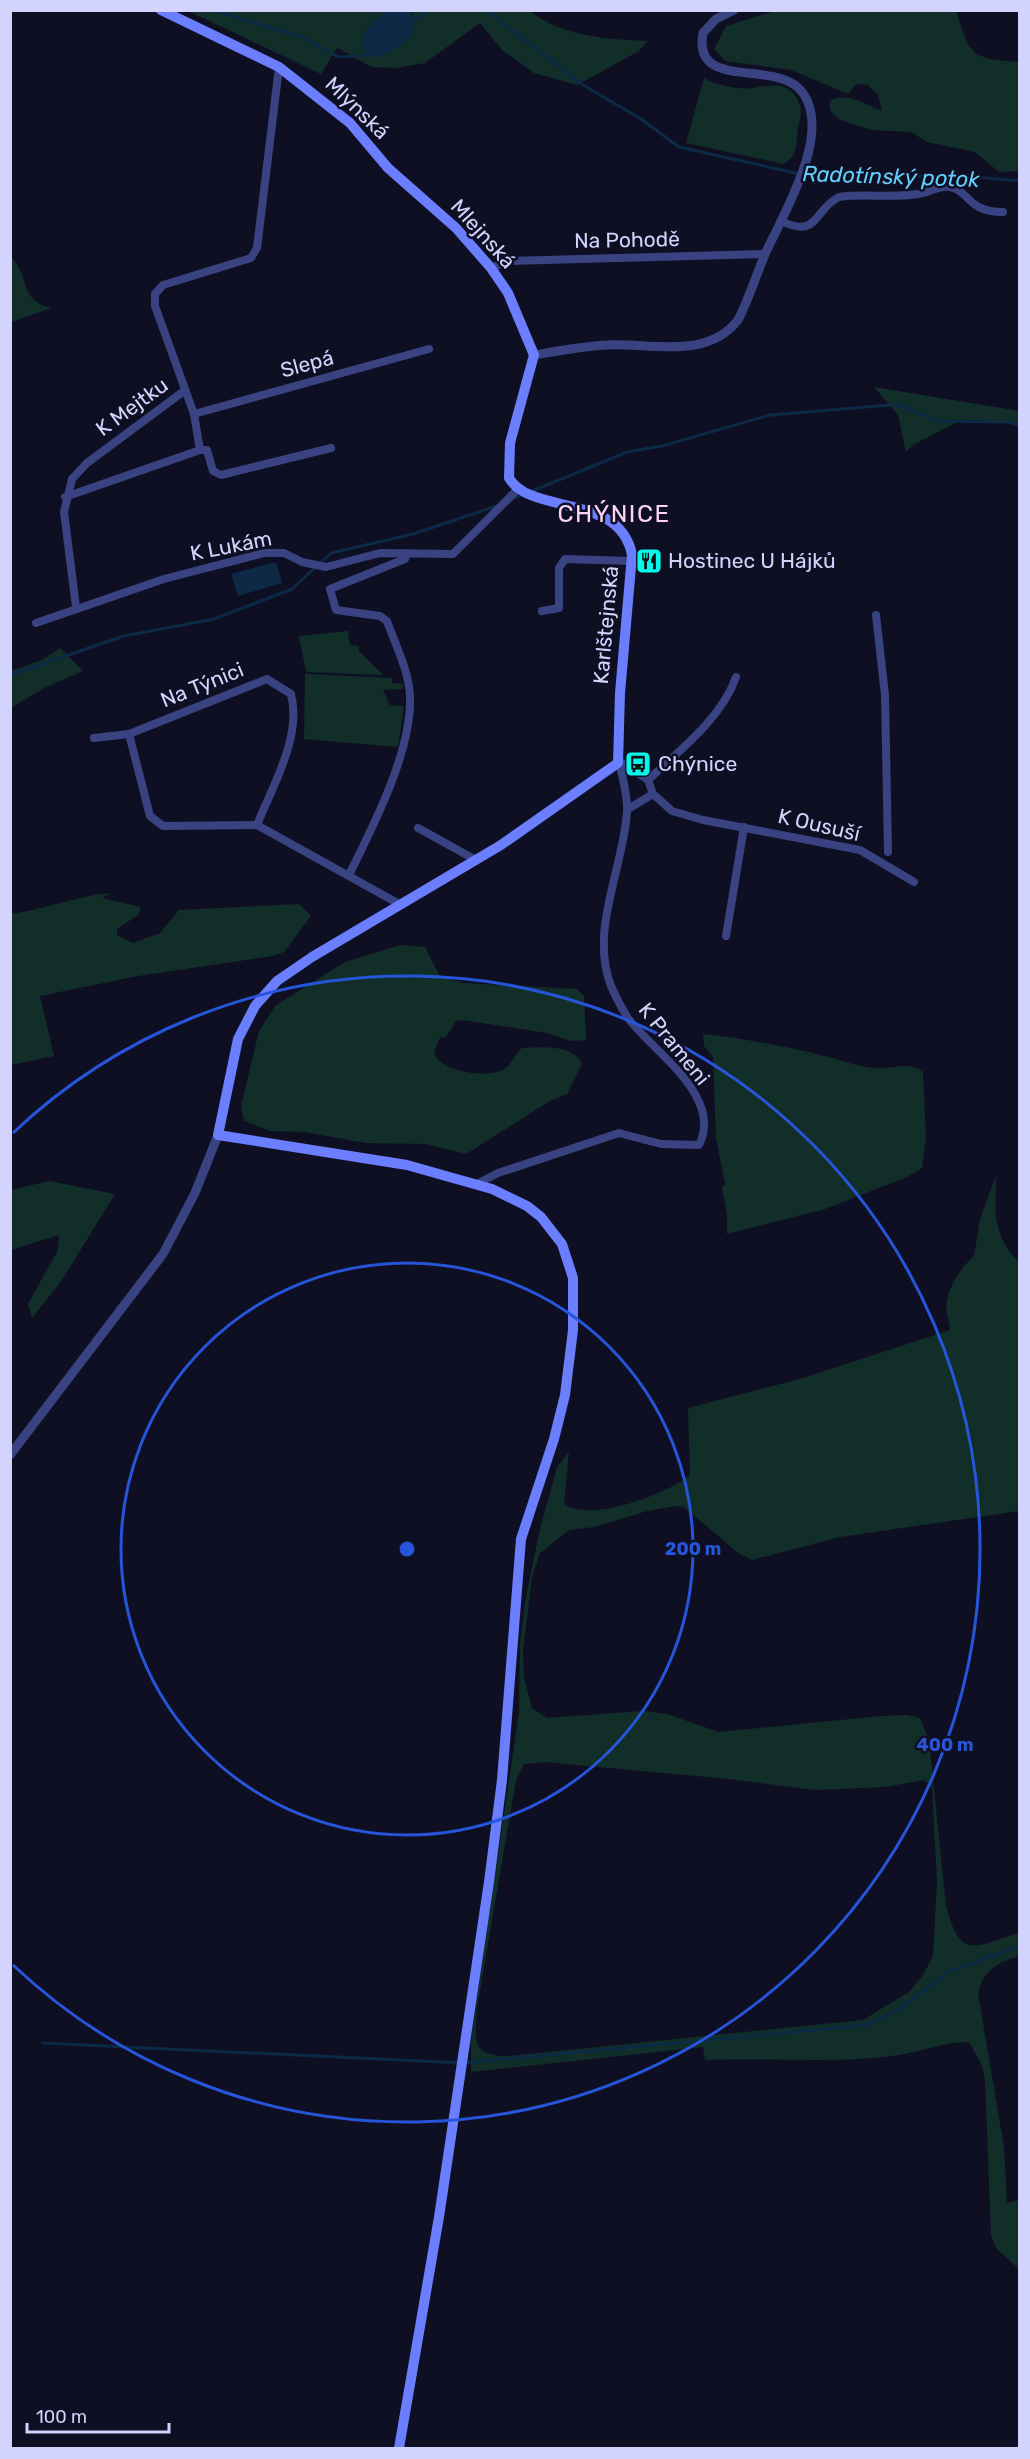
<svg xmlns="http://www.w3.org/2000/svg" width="1030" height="2459" viewBox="0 0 1030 2459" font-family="Rubik,sans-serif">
<rect width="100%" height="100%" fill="#0f0f24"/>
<g fill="#122e28" fill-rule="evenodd">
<path d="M188,11H385L366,30L413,15L408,11H530C563,37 607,39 648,41L639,51L577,85L534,73L502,50L480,23L425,63L396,68L372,67L337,48L321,74Z"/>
<path d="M775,11H956C970,55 971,59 1019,62V171L999,172L975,152L927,142L911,132L872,130L840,120L831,112L829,105L831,100C849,92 866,105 882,111L878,95L868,85L856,84L848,94L791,70L725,61L714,49L726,26Z"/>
<path d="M704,78C713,85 742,90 753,88C772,85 791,80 800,105C803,114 797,127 797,137C796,150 796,156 784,164L686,143Z"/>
<path d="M11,257C31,278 18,301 52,308L11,322Z"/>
<path d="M874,387L1019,411V423L961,420L913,445L906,452L898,415Z"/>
<path d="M348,631L350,645L359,646V651L383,675L306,672L299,636Z"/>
<path d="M60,648L83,671L42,689L11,708V671L44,659Z"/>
<path d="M305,674L392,678V683L403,684V689L383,690L390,705L404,706L398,747L304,739Z"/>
<path d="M111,893L102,898L141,907L138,915L117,929V935L133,943L160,933L179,910L299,904L311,916L284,952L272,956L138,976L40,996L54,1056L11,1065V914C45,909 77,896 111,893Z"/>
<path d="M400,945L425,947L440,977L465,983L577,989L584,996L586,1040L571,1041L547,1033L462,1020L456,1021L446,1037L440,1038L434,1051C437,1072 489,1079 504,1069C513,1064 514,1054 522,1048C539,1047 574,1044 582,1064L567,1094L550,1101L466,1154L425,1144L366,1143L305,1132L270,1131L244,1121L241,1106L259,1031L275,1006L345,962Z"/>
<path d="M703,1034C742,1038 783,1046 821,1055C839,1059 857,1067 875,1068C894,1070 906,1060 923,1072L926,1138L922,1168L907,1177L825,1209L727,1234V1214L722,1187L725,1184L716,1138L713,1057L704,1046Z"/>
<path d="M996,1176C995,1211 992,1235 1019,1262V1511L840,1537L752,1560L737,1552L684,1507L675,1506L647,1511L594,1527L569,1530L540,1553L532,1577L523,1651L524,1677L532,1708L547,1718L644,1711L667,1714L719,1732L881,1716L907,1715L920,1718L929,1741L946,1906C961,1962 974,1946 1019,1933V1956C998,1963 984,1969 978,1993L1004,2147L1007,2203L1019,2200V2269L997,2249L991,2236L985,2080L982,2065L969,2042C942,2042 918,2053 892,2056C830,2064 767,2057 705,2060L703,2047L471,2072V2041L519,1712L520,1642L526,1597L540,1529L557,1467L569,1452L564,1504C591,1523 667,1494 690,1475L688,1408L803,1378L950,1330C949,1322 945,1310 947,1301C949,1286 962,1266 974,1256L980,1219ZM545,1762L729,1779L815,1790L885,1787L924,1780L932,1787L937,1882L933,1956L923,1975L909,1992L863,2020L509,2056C470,2056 475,2041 477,2008L516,1780L524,1764Z"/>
<path d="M49,1181L115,1194L62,1280L32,1318L28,1304L58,1250L59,1235L11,1250V1190Z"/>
</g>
<g fill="#0c2a45">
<path d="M385,11H408C429,32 388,59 368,57L361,44L366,30Z"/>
<path d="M276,562L282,583L238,596L231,574Z"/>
</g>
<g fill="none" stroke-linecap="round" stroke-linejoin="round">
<g stroke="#0c2a45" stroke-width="3">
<path d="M211,10L302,37L338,57L371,55"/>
<path d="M486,10L583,85L641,119L679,147L804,175L975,177L1020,181"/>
<path d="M411,23L427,10"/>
<path d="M530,492L627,452L662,446L770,415L890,405L903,406L936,421L1008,422L1020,425"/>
<path d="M511,500L524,494"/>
<path d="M10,675L124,636L214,619L292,589L331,553L413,534L497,506"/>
<path d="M43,2043L463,2063L867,2025L895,2012L950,1971L1020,1946"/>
</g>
<g stroke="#3a4382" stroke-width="8">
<path d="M781,221C819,239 813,210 839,197C866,193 896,199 923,193C932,191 940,185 950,187C970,191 967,212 1003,212"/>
<path d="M491,268L508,261L765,254"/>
<path d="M194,414L429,349"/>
<path d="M200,450H207L213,471L221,475L331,448"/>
<path d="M65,497L200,450L194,414L155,306V294L163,285L251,258L257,248L279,67"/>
<path d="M76,607L64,512L72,479L87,463L184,391"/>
<path d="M542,611L559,608V568L565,559L632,561"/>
<path d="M876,615L885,695L888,852"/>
<path d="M36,623L164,579L264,553H284L302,562L326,567L380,553L453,554L518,489"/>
<path d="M129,734L150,816L163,826L257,825L401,905"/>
<path d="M94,738L129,734L267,679L291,694C302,737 273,785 257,825"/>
<path d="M619,761L648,780L653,794L672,811L703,820L860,850L914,882"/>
<path d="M648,780C679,751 722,718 736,677"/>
<path d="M628,809L653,794"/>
<path d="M418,828L476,860"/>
<path d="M349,875C373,826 412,752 410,696C409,671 395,644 387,621L380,616L336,610L330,589L405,559L407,553"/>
<path d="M726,936L744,827"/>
<path d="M477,1184L498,1173L619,1133L661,1144L699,1145C724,1096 652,1051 628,1018C621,1008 616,997 611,986C589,930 624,867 627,811C628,795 622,777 619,761"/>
</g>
<g stroke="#3a4382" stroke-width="9">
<path d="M534,355C558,351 583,346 608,345C651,343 707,360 738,320C749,299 756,275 766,252C784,213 832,134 803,93C777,57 692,93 703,33L716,19L734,10"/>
<path d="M10,1455L163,1254L195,1193L218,1135"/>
</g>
<path stroke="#6b7efd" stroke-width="10" d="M161,10L279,67L350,123L388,168L456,228L491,268L508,293L534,355L510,443L509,478C532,516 620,492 632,555L620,693L618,763L501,845L312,957L277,981L255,1006L238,1039L218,1135L407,1165L492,1189L527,1206L541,1217L562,1244L573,1278V1330L565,1395L554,1439L521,1539L502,1780L489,1882L439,2217L399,2448"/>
</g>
<g fill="none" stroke="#2655da" stroke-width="3">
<circle cx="407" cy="1549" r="286"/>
<path d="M13 1133A573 573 0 1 1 13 1965"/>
</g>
<defs>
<symbol id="restaurant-square" viewBox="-11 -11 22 22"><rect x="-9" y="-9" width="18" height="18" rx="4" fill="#03f9ea" stroke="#0f0f24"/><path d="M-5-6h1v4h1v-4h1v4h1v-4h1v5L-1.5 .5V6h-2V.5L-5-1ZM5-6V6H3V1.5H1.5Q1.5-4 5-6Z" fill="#111"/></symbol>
<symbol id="bus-square" viewBox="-11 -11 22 22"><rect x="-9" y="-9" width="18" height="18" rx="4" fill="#03f9ea" stroke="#0f0f24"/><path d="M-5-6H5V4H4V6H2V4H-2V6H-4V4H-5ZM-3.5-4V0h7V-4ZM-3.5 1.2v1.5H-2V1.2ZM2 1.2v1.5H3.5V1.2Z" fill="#111"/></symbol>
</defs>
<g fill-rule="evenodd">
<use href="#restaurant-square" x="634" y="546" width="30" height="30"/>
<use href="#bus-square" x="623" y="749" width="30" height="30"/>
</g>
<g text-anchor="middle" stroke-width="5" stroke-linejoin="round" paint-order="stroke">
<g font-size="21" fill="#d2d4fe" stroke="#0f0f24">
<text transform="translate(357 108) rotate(44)" y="7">Mlýnská</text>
<text transform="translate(483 234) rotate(48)" y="7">Mlejnská</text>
<text transform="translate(627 240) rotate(-1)" y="7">Na Pohodě</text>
<text transform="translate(307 364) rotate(-15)" y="7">Slepá</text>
<text transform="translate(132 407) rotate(-36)" y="7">K Mejtku</text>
<text transform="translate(231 546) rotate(-11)" y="7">K Lukám</text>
<text transform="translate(606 625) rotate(-85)" y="7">Karlštejnská</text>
<text transform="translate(202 685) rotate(-22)" y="7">Na Týnici</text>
<text transform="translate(819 825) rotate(13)" y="7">K Ousuší</text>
<text transform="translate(674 1044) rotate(51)" y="7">K Prameni</text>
</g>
<g font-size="21" fill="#d2d4fe" stroke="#0f0f24" text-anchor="start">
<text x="668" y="568">Hostinec U Hájků</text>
<text x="658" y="771">Chýnice</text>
</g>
<g font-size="22" font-style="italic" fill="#62cefd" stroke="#0f0f24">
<text transform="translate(891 176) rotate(2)" y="8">Radotínský potok</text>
</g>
<g font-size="24" letter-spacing="1.5" fill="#fed4f6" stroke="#0f0f24">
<text x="614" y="522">CHÝNICE</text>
</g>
</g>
<circle cx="407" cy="1549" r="9" fill="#2655da" stroke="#0f0f24" stroke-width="3"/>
<g font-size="18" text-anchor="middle" font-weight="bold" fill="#2655da" stroke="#0f0f24" stroke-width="5" stroke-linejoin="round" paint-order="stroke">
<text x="693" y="1555">200 m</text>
<text x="945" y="1751">400 m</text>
</g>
<rect width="1030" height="2459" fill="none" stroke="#d2d4fe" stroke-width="24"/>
<path d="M27 2423v9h142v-9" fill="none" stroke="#d2d4fe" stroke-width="3"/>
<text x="36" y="2423" font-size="18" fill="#d2d4fe" stroke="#0f0f24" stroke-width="4.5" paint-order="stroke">100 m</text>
</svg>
